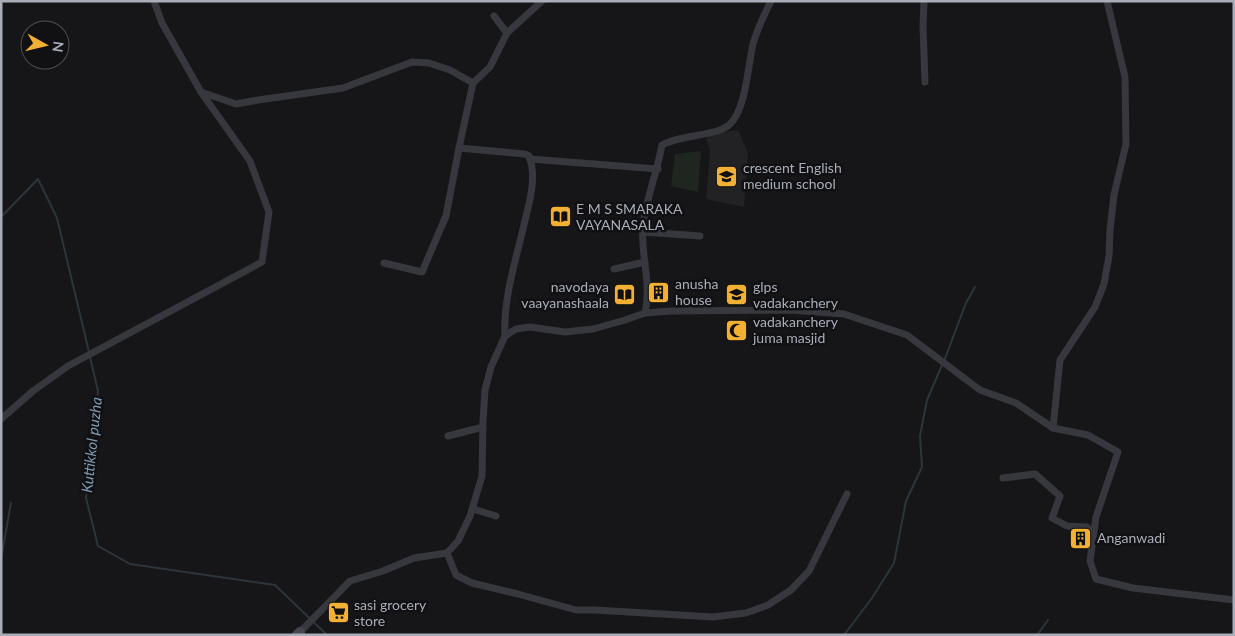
<svg xmlns="http://www.w3.org/2000/svg" width="1235" height="636" viewBox="0 0 1235 636" font-family="Lato,sans-serif">
<rect width="100%" height="100%" fill="#161618"/>
<path fill="#222225" d="M738,130L748,153L744,207L706,199L710,151L706,138L717,133Z"/>
<path fill="#1e261f" d="M701,151L698,192L671,186L675,154Z"/>
<g fill="none" stroke-linecap="round" stroke-linejoin="round">
<g stroke="#2c353c" stroke-width="2">
<path d="M1,217L38,179L57,218L89,352"/>
<path d="M90,357L98,391L86,498L98,546L130,564L275,585L327,635"/>
<path d="M944,361L966,303L975,287"/>
<path d="M1,559L11,503"/>
<path d="M844,635L872,598L894,563L906,501L922,467L920,436L927,400L942,365"/>
<path d="M885,635H891"/>
<path d="M1037,635L1048,620"/>
</g>
<g stroke="#37383d" stroke-width="7">
<path d="M154,1L162,23L201,92L236,104L258,100L343,88L412,62L429,63L450,70L473,83L459,148L525,154L529,156C538,179 528,206 523,229C515,263 503,300 505,336"/>
<path d="M924,1L923,27L925,82"/>
<path d="M494,16L507,33"/>
<path d="M473,83L490,67L507,33L542,1"/>
<path d="M530,159L658,169"/>
<path d="M644,232L700,236"/>
<path d="M384,263L422,272L446,216L459,148"/>
<path d="M614,269L645,262"/>
<path d="M645,313L671,311L791,310L844,314L907,335L980,390L1016,403L1053,428L1088,435L1118,452L1096,517L1090,561L1096,579L1133,588L1234,600"/>
<path d="M1,419L33,391L68,366L262,262L269,212L250,161L201,92"/>
<path d="M1053,428L1060,360L1095,307L1104,284L1109,256L1110,230L1114,195L1126,144L1125,77L1107,1"/>
<path d="M448,436L483,427"/>
<path d="M1003,478L1035,474L1060,496L1052,518L1067,526L1087,527L1093,536"/>
<path d="M473,509L496,516"/>
<path d="M447,553L456,575L472,583L518,594L576,610H595L713,617L746,613L768,605L791,590L809,571L847,494"/>
<path d="M300,632L350,581L383,571L414,558L447,553L458,541L470,516L482,476L483,421L485,390L491,367L505,336L516,329L530,327L565,332L593,329L625,320L645,313C652,283 640,253 643,224C647,197 657,172 662,145C681,134 714,137 729,125C746,111 748,65 753,44C757,30 764,15 771,1"/>
</g>
<path stroke="#45474d" stroke-width="10" d="M297,635L300,632"/>
</g>
<defs>
<symbol id="school-square" viewBox="-11 -11 22 22"><rect x="-9" y="-9" width="18" height="18" rx="4" fill="#f2b134" stroke="#111113"/><path d="M0-5L7-2L0 1L-7-2ZM-4 1L0 2.5L4 1V4Q0 6-4 4Z" fill="#111"/></symbol>
<symbol id="library-square" viewBox="-11 -11 22 22"><rect x="-9" y="-9" width="18" height="18" rx="4" fill="#f2b134" stroke="#111113"/><path d="M-6-4Q-3-5.5-.7-3.5V5Q-3 3-6 4ZM6-4Q3-5.5 .7-3.5V5Q3 3 6 4Z" fill="#111"/></symbol>
<symbol id="building-square" viewBox="-11 -11 22 22"><rect x="-9" y="-9" width="18" height="18" rx="4" fill="#f2b134" stroke="#111113"/><path d="M-4-6H4V6H1V3H-1V6H-4ZM-2.5-4.3h1.7v1.8h-1.7ZM.8-4.3h1.7v1.8H.8ZM-2.5-1h1.7V.8h-1.7ZM.8-1h1.7V.8H.8Z" fill="#111"/></symbol>
<symbol id="mosque-square" viewBox="-11 -11 22 22"><rect x="-9" y="-9" width="18" height="18" rx="4" fill="#f2b134" stroke="#111113"/><path d="M3.5-4.9A6 6 0 1 0 3.5 4.9A5 5 0 1 1 3.5-4.9Z" fill="#111"/></symbol>
<symbol id="supermarket-square" viewBox="-11 -11 22 22"><rect x="-9" y="-9" width="18" height="18" rx="4" fill="#f2b134" stroke="#111113"/><path d="M-6-5.5h2.5l.6 2H6L4.5 2H-2.5L-4.4-4H-6ZM-1.5 3.2a1.3 1.3 0 1 0 .1 0ZM3 3.2a1.3 1.3 0 1 0 .1 0Z" fill="#111"/></symbol>
</defs>
<g fill-rule="evenodd">
<use href="#school-square" x="714" y="164" width="25" height="25"/>
<use href="#library-square" x="548" y="204" width="25" height="25"/>
<use href="#building-square" x="646" y="280" width="25" height="25"/>
<use href="#library-square" x="612" y="282" width="25" height="25"/>
<use href="#school-square" x="724" y="282" width="25" height="25"/>
<use href="#mosque-square" x="724" y="318" width="25" height="25"/>
<use href="#building-square" x="1068" y="526" width="25" height="25"/>
<use href="#supermarket-square" x="326" y="600" width="25" height="25"/>
</g>
<g text-anchor="middle" stroke-width="5" stroke-linejoin="round" paint-order="stroke">
<g font-size="14" fill="#a8adb8" stroke="#111113" text-anchor="start">
<text x="743" y="173">crescent English<tspan x="743" dy="16">medium school</tspan></text>
<text x="576" y="214">E M S SMARAKA<tspan x="576" dy="16">VAYANASALA</tspan></text>
<text x="675" y="289">anusha<tspan x="675" dy="16">house</tspan></text>
<text x="609" y="292" text-anchor="end">navodaya<tspan x="609" dy="16">vaayanashaala</tspan></text>
<text x="753" y="292">glps<tspan x="753" dy="16">vadakanchery</tspan></text>
<text x="753" y="327">vadakanchery<tspan x="753" dy="16">juma masjid</tspan></text>
<text x="1097" y="543">Anganwadi</text>
<text x="354" y="610">sasi grocery<tspan x="354" dy="16">store</tspan></text>
</g>
<g font-size="15" font-style="italic" fill="#7f9bb3" stroke="#111113">
<text transform="translate(92 445) rotate(-84)" y="5">Kuttikkol puzha</text>
</g>
</g>
<rect width="1235" height="636" fill="none" stroke="#a8adb8" stroke-width="5"/>
<g transform="translate(45 45) rotate(98)"><circle r="24" fill="#111113" stroke="#4d4f55"/>
<path d="M0-4L9 19L0 12L-9 19Z" fill="#f2b134"/>
<text y="-8" font-size="14" font-weight="bold" text-anchor="middle" fill="#a8adb8">N</text>
</g>
</svg>
